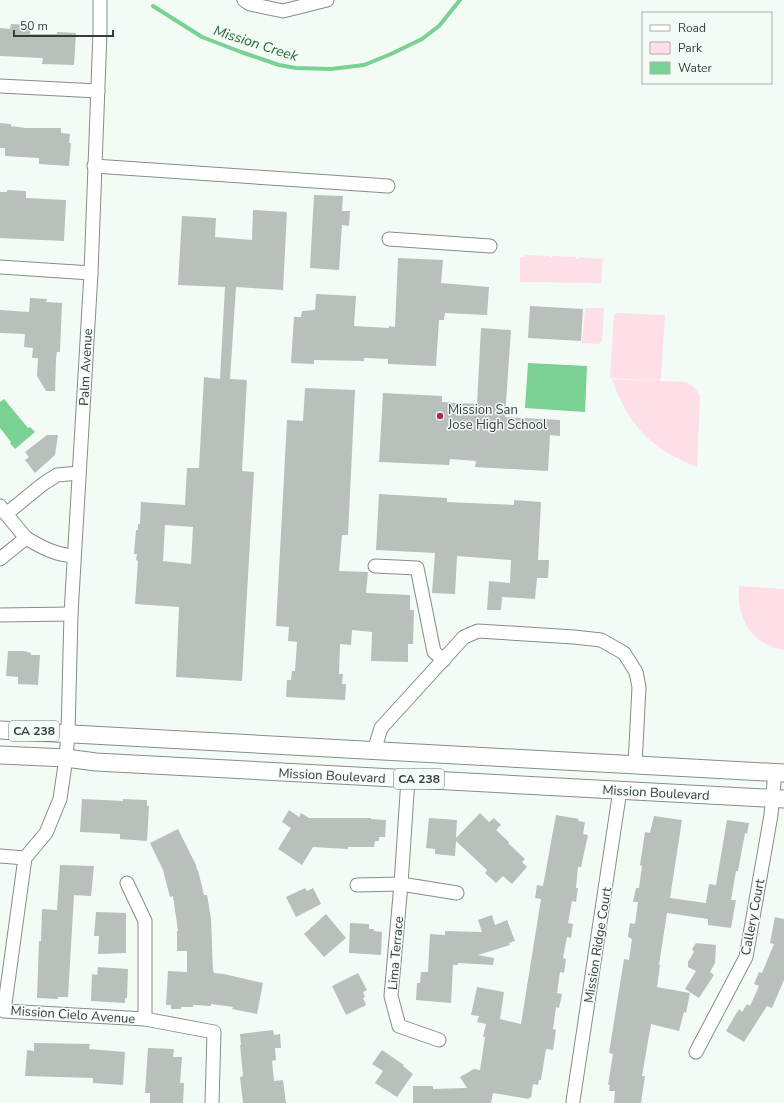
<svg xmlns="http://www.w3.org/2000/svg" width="784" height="1103" viewBox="0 0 784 1103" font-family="'Nunito Sans',sans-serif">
<rect width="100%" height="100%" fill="#f3fbf5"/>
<g fill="#fedfe8">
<path d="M525,255L549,256L550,258H552V256L576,257V259H578V257L603,259L601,283L520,282V257H525Z"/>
<path d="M585,308H604L602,342H600V344L582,343Z"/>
<path d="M616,313L665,315L663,345L662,346V348H663L661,378H660V381L610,378L614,314H616Z"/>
<path d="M612,379L686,382C693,386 697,389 700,396L697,467C652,450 627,424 612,379Z"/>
<path d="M739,586L784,589V650C751,645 736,617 739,586Z"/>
</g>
<g fill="#7ad194">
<path d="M528,363L587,366L585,412L525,408Z"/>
<path d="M4,399L28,428L30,427L35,432L15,449L10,443L11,442L0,428V402Z"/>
</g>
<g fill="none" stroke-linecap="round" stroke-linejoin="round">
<path stroke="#7ad194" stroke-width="4" d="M153,6L202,37L241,52L279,65L296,68L331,69L364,65L391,54L422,39L439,26L460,0"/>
</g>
<g fill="#b9c0bb" fill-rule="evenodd">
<path d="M11,24L31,25L30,34H57V32L76,33L74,65L42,64L43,58L0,56V28L10,29Z"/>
<path d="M0,123L11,124V126L26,128H61V133L70,134L69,143H71L69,166L39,164V158L5,156V148H0Z"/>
<path d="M7,190L26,191V198L66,200L64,241L0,238V192H7Z"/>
<path d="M314,195L343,196L342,211H350L349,226L342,225L339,270L310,268Z"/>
<path d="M253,210L287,212L283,290L236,287L230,379L247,380L242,471L254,472L242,681L176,677L179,607L135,604L138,561L136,560L137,554H134L136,530H138V524H140L141,502L185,505L187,468H199L204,377L220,379L225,287L178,285L182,216L216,218L215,237L252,240ZM165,525L193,527L191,564L163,561Z"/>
<path d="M398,258L443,260L441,283L489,287L487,315L445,313L444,320H439L436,366L388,364V359L364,358V361L314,360V364L291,363L294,317H301L302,311L315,310L316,294L356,296L354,326L389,328V326L395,327Z"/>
<path d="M30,298L47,299L46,302L62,303L60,352H57L56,358L55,391H46L37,376L38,358H32L33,348L24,347L25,334L0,333V310L29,312Z"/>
<path d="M530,306L583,309L581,341L528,338Z"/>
<path d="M481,328L511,330L505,417L560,420V436L550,435L548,471L475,467L476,461L450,459L449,465L379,462L383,393L442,396V402L477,404Z"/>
<path d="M305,388L355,390L348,535H342L339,571L368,572L366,593L410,595V610H414L413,644H408V662L371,661L372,632L352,630L351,645L340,644L339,674H343L342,684H346L345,700L286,697L287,680H291L292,671H295L297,642L288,641L289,627L276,626L287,420L303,421Z"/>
<path d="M47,435H58L55,455L35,473L25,460L29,457L25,452Z"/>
<path d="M379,494L447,498V502L514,505V500L541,502L538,560H549L548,578H537L535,599L502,597L501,610H487L489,581L510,583L511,560L457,556L455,594L432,593L435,553L376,550Z"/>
<path d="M8,651H24L31,653V655H40L38,685L18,684V677L6,676Z"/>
<path d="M82,799L123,801V799L147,800V806H149L147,841L120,839V834L80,832Z"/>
<path d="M289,810L299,817L301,813L309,818H371V819L386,820L385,837H379V841H375L374,847H348V849L313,847L302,865L278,849L291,828L282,822Z"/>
<path d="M480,813L489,822L494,818L501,825L496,830L509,842L508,843L525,859L522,862L527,867L512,884L503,876L496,883L485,873L487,870L456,841L455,856L435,854V849L426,848L429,818L457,820L456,838Z"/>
<path d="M556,815L579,819L578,821L585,822L583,834L588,835L581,867H578L576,888H578L576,902L572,901L568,923L573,924L571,938L567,937L563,958L566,959L564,973L560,972L557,993L562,994L559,1008L556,1007L553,1029L556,1030L553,1050L546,1049L541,1080H539L538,1085L533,1084L531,1098L529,1097V1099L493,1093L491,1103H413V1086H433V1089L467,1088L460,1077L474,1069L480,1070L485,1037H483L486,1024L477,1022L479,1016L471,1015L477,987L504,992L500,1019L521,1024L541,899L535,898L537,885L543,886Z"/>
<path d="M654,816L682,820L670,898L706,903L709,884L716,885L727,820L749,823L747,834L745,833L738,871H736L731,900H736L731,928L708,925V919L667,913L659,965H660L657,987L690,993L686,1013L684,1012L679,1031L651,1024L642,1076H645L641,1103H614L615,1091H609L610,1085H608L613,1054L609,1053L624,959L629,960L632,939L628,937L630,923L635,924L638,902H633L636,888H639L642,866L640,865L645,832L650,833Z"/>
<path d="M178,829L196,865L197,870H198L204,895H207L211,919L213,971L214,972V973L224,974L263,983L257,1014L232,1009L233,1007L211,1004V1006L193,1005V1007H181V1009H171V1005H166L168,971L187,972V951H177V931H178L173,896L170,897L163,870L150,843Z"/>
<path d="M60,865L94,866L91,896L74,895L68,997H58V999L37,998L39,941H41L42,909L57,910Z"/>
<path d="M305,888L307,891L313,888L321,904L296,917L286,897Z"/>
<path d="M96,912L126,913V953L98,954L99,936H94Z"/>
<path d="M326,914L346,938L324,957L304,934Z"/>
<path d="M492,915L495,925L507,920L515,941L509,943L510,945L478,955L494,958L493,965L458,963V965H453L451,1003L416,1000L417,983H420L421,972H428L430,934L445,935V931L482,932L478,920Z"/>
<path d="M775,917L784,919V980L772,1008L767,1006L744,1042L726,1031L739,1009L742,1012L747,1004L750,1006L759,986L754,984L759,972L762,973L774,944L770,943Z"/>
<path d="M350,923L369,924V929H374V931L382,932L381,955L349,953Z"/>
<path d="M696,943L716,945L715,963L710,972L714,975L699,998L685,989L696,971L688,967V962L694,952L692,949Z"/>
<path d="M98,967L128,969L127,998H125V1003L91,1001L92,974L97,975Z"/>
<path d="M358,973L367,990L363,992L365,997L363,998L366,1005L346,1015L332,986Z"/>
<path d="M273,1030L274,1035L280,1034L281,1048H275L276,1060L272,1061L274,1081L283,1080L286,1103H243L240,1077L243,1076L240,1045H241L240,1034Z"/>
<path d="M34,1043L90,1044L89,1049L125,1052L123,1085L93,1083V1078L25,1076L27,1050L34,1051Z"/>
<path d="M148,1048L174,1049L173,1057H182L180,1083H184L183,1103H150V1093H145Z"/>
<path d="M382,1050L404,1065L403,1066L413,1074L397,1097L375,1083L383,1071L372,1064Z"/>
</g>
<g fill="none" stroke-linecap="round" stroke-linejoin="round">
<defs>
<g id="minor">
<path d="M100,0V32L91,273L71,614L68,733L66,758L60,799L46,833L25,858L4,1011L145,1019L214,1032L212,1103"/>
<path d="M244,0L250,4L283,11L327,0"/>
<path d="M0,86L98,91"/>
<path d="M94,166L388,186"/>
<path d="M389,239L490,246"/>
<path d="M0,267L91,273"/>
<path d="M0,506L6,514L43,484L57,475L79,473"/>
<path d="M26,538C41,547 56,555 74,556"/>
<path d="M0,559L26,538L6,514"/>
<path d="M375,566L417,568L434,652L444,660"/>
<path d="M0,615L71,614"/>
<path d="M374,751L381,728L464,637L478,631L574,637L601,640L624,653L636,672L639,687L635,765"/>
<path d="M408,779L401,884L391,996L399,1026L439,1040"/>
<path d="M0,856L25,858"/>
<path d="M127,883L145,921V1019"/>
<path d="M357,885L401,884L457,893"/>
<path d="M696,1052L746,957L771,815L775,772"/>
<path d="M573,1101L620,790"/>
</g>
<g id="major">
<path d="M0,730L784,773"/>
<path d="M0,755L66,758L96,762L784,799"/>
</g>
</defs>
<use href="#minor" stroke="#868d87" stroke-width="15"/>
<use href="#major" stroke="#868d87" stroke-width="19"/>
<use href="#minor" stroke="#fff" stroke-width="13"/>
<use href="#major" stroke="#fff" stroke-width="17"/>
</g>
<circle fill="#af2768" stroke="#f3fbf5" stroke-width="1.5" cx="440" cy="416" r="4"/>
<g text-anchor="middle" stroke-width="3" stroke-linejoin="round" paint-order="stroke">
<g fill="#f3fbf5" stroke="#717572" stroke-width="1">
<rect x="9" y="721" width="50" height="20" rx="3"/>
<rect x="394" y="769" width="50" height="20" rx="3"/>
</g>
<g font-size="12" font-weight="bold" fill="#393c3a">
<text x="34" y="735">CA 238</text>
<text x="419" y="783">CA 238</text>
</g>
<g font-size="13" fill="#393c3a" stroke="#f3fbf5">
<text transform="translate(85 367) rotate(-87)" y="5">Palm Avenue</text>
<text transform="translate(332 775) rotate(3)" y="5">Mission Boulevard</text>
<text transform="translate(656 792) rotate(3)" y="5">Mission Boulevard</text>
<text transform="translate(752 917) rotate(-79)" y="5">Callery Court</text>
<text transform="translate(597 945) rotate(-81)" y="5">Mission Ridge Court</text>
<text transform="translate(395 953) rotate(-85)" y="5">Lima Terrace</text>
<text transform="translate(73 1014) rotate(4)" y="5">Mission Cielo Avenue</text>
</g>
<g font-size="13" fill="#393c3a" stroke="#f3fbf5" text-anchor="start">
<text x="448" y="414">Mission San<tspan x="448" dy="15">Jose High School</tspan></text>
</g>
<g font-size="14" font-style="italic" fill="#26633b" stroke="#f3fbf5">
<text transform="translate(256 43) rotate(18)" y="5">Mission Creek</text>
</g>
</g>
<rect x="642" y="12" width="130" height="72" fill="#f3fbf5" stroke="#a9afaa"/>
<rect x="650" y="25" width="20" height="6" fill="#ffffff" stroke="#a9afaa"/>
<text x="678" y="32" font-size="12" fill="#393c3a">Road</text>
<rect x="650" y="42" width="20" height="12" fill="#fedfe8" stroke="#a9afaa"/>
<text x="678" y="52" font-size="12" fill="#393c3a">Park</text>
<rect x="650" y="62" width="20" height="12" fill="#7ad194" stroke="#a9afaa"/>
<text x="678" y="72" font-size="12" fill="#393c3a">Water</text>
<path d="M14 30v6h99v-6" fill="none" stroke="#393c3a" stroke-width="2"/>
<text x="20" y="30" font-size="12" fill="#393c3a" stroke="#f3fbf5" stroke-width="3" paint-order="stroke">50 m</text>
</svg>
